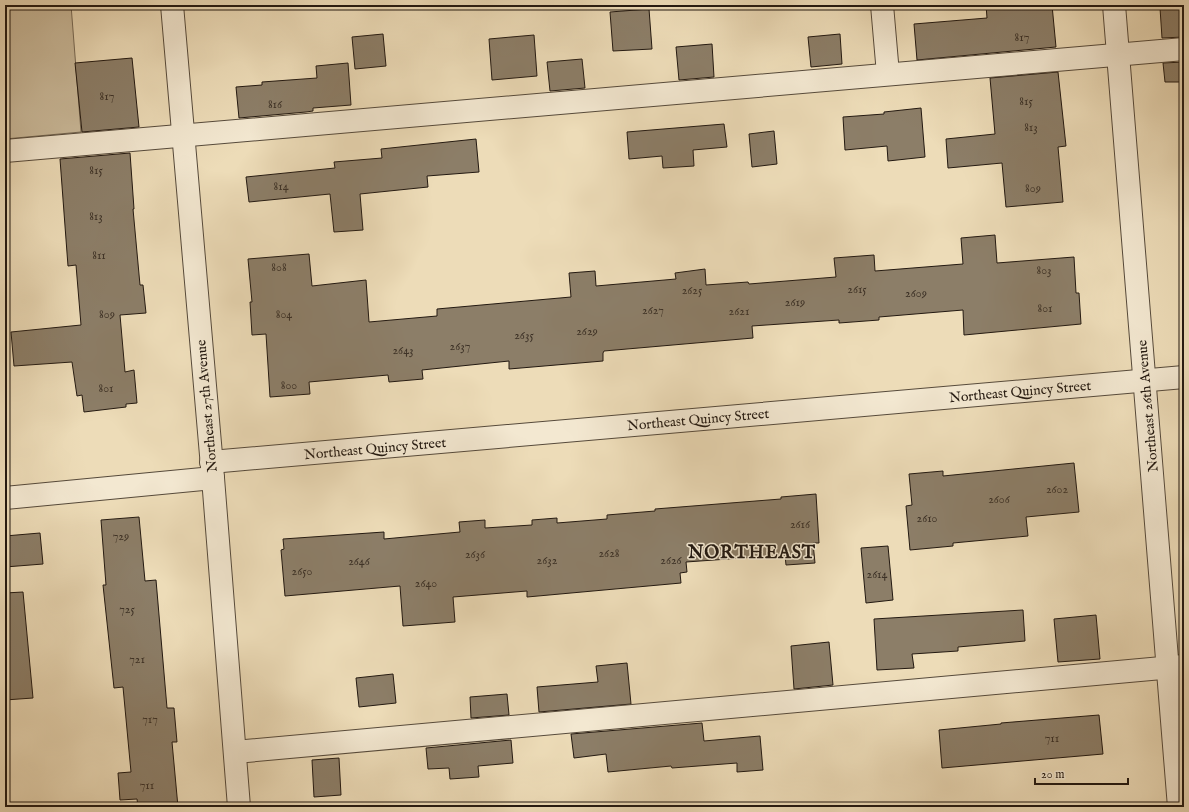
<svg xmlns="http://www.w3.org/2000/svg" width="1189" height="812" viewBox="0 0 1189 812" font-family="'IM FELL English',serif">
<rect width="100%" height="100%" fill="#eddcb8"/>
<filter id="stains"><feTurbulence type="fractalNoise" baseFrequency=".005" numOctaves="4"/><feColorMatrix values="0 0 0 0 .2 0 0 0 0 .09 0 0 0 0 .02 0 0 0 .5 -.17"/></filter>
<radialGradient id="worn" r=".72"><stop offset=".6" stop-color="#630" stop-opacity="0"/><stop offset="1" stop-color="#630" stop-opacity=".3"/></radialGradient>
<path fill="#cbbb9c" stroke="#776a56" d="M5,5H71L81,132L5,139Z"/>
<g fill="#8c7e68" stroke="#231911">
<path d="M986,5H1052L1056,47L917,60L914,24L987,18Z"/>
<path d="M1184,7V37L1162,38L1160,8Z"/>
<path d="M649,9L652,49L613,51L610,12Z"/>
<path d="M383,34L386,66L355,69L352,37Z"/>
<path d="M840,34L842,64L811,67L808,37Z"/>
<path d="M534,35L537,76L492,80L489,39Z"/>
<path d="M712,44L714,77L679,80L676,47Z"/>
<path d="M132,58L139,127L82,132L75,63Z"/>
<path d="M582,59L585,88L550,91L547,62Z"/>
<path d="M1184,62V82H1165L1163,63Z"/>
<path d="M348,63L351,105L313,108V111L306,112L239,118L236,87L262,85V82L317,78L316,66Z"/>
<path d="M1058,72L1066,146L1058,147L1063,202L1006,207L1002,163L948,168L946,139L995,134L990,78Z"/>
<path d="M921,108L925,157L888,161L887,146L845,150L843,117L884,114V112Z"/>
<path d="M724,124L727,147L693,150L694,166L663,168L662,156L629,159L627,132Z"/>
<path d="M774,131L777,164L752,167L749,134Z"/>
<path d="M476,139L479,172L427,176L428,187L360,194L363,230L334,232L330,194L249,202L246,177L335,168L334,162L382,158L381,149Z"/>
<path d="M130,153L134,209H133L140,285H143L146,313L120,315L125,372L134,370L137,403L126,404V407L84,412L82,395L77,396L72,362L14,366L11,332L81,325L76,265L68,266L60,159Z"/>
<path d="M995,235L997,263L1074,257L1076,293H1079L1081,324L964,335L963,310L879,317V320L839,323V320L752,326L753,338L604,351L603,353V361L509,369V361L422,370L423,379L389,382L388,375L309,382L310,394L270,397L266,334L252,335L250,302H252L248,259L309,254L312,286L366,280L369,322L437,316V309L571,297L569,273L595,271L596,286L676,279L675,273L705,269L706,285L748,282L749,284L836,277L834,258L874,255L875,271L963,264L961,238Z"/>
<path d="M1074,463L1079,512L1026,517L1028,536L953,543V546L910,550L906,506L912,505L909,474L943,471V476Z"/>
<path d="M816,494L819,543H813L815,563L786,565L785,555L686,562L687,572L680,573L681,583L527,597V591L453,597L455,622L403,626L400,586L285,596L281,550L284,549L283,539L384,532V539L460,532L459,522L485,520V528L532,525V520L557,518V523L607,519V515L655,511V509L781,499V497Z"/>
<path d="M139,517L145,581L156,580L167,708H174L177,742H172L178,807H138L137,799L120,800L118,773L131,772L123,687L114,688L103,585H106L101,520Z"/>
<path d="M40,533L43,564L5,567V536Z"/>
<path d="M888,546L893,600L866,603L861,548Z"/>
<path d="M23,592L33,698L5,700V593Z"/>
<path d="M1023,610L1025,641L958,647V651L912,654L914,668L877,670L874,619Z"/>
<path d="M1096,615L1100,659L1058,662L1054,619Z"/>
<path d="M829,642L833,685L794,689L791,646Z"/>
<path d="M627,663L631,704L539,712L537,687L598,682L596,666Z"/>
<path d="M393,674L396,703L359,707L356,678Z"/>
<path d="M507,694L509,715L471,718L470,697Z"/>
<path d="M1099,715L1103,754L942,768L939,730L1001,724V723Z"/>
<path d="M702,723L704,741L760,736L763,770L737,772V763L672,768L671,766L608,772L606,754L574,758L571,734Z"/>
<path d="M511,740L513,763L478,766L479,777L450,779L449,768L428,769L426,748Z"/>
<path d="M339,758L341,795L314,797L312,760Z"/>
</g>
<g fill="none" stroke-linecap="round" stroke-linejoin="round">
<defs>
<g id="minor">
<path d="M172,5L213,478L239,807"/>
<path d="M882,5L888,74"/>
<path d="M1114,5L1179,807"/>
<path d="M5,151L1184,49"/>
<path d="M211,462L1184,377"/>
<path d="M5,498L213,478"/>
<path d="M235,752L1184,666"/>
</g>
</defs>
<use href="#minor" stroke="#564a3b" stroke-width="24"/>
<use href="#minor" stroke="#f3e8d1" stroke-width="22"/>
</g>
<g text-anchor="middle" stroke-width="3" stroke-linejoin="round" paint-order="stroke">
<g font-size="12" fill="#3d3227">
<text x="1022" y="41">817</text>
<text x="107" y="100">817</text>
<text x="1026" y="105">815</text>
<text x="275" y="108">816</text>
<text x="1031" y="131">813</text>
<text x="96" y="174">815</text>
<text x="281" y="190">814</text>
<text x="1033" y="192">809</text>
<text x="96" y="220">813</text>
<text x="99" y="259">811</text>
<text x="279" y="271">808</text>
<text x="1044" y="274">803</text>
<text x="857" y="293">2615</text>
<text x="692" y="294">2625</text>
<text x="916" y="297">2609</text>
<text x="795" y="306">2619</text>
<text x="1045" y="312">801</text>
<text x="653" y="314">2627</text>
<text x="739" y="315">2621</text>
<text x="107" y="318">809</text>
<text x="284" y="318">804</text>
<text x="587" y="335">2629</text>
<text x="524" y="339">2635</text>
<text x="460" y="350">2637</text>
<text x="403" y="354">2643</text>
<text x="289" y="389">800</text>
<text x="106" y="392">801</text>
<text x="1057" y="493">2602</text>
<text x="999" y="503">2606</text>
<text x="927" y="522">2610</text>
<text x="800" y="528">2616</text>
<text x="121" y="540">729</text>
<text x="609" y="557">2628</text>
<text x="475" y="558">2636</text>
<text x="547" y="564">2632</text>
<text x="671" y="564">2626</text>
<text x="359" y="565">2646</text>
<text x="302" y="575">2650</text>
<text x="877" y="578">2614</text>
<text x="426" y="587">2640</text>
<text x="127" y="613">725</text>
<text x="137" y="663">721</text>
<text x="150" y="723">717</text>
<text x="1052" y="742">711</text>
<text x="147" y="789">711</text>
</g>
<g font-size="14" fill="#231911" stroke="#f3e8d1">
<text transform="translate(1020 391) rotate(-5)" y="5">Northeast Quincy Street</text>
<text transform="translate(206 406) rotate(-95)" y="5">Northeast 27th Avenue</text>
<text transform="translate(1147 406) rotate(-95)" y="5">Northeast 26th Avenue</text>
<text transform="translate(698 419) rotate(-5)" y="5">Northeast Quincy Street</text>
<text transform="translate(375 448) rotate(-5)" y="5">Northeast Quincy Street</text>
</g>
<g font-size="18" font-weight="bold" letter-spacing="1" fill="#231911" stroke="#f3e8d1">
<text x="752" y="558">NORTHEAST</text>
</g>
</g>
<rect width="1189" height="812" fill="none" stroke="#eddcb8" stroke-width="20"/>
<rect x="6" y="6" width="1177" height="800" fill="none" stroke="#231911" stroke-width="2"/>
<rect x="10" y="10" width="1169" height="792" fill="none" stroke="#231911"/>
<path d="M1035 778v6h93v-6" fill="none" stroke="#231911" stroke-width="2"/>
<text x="1041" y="778" font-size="12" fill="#231911" stroke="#f3e8d1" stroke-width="3" paint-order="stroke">20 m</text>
<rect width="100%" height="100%" filter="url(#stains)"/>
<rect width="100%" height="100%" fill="url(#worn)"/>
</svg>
